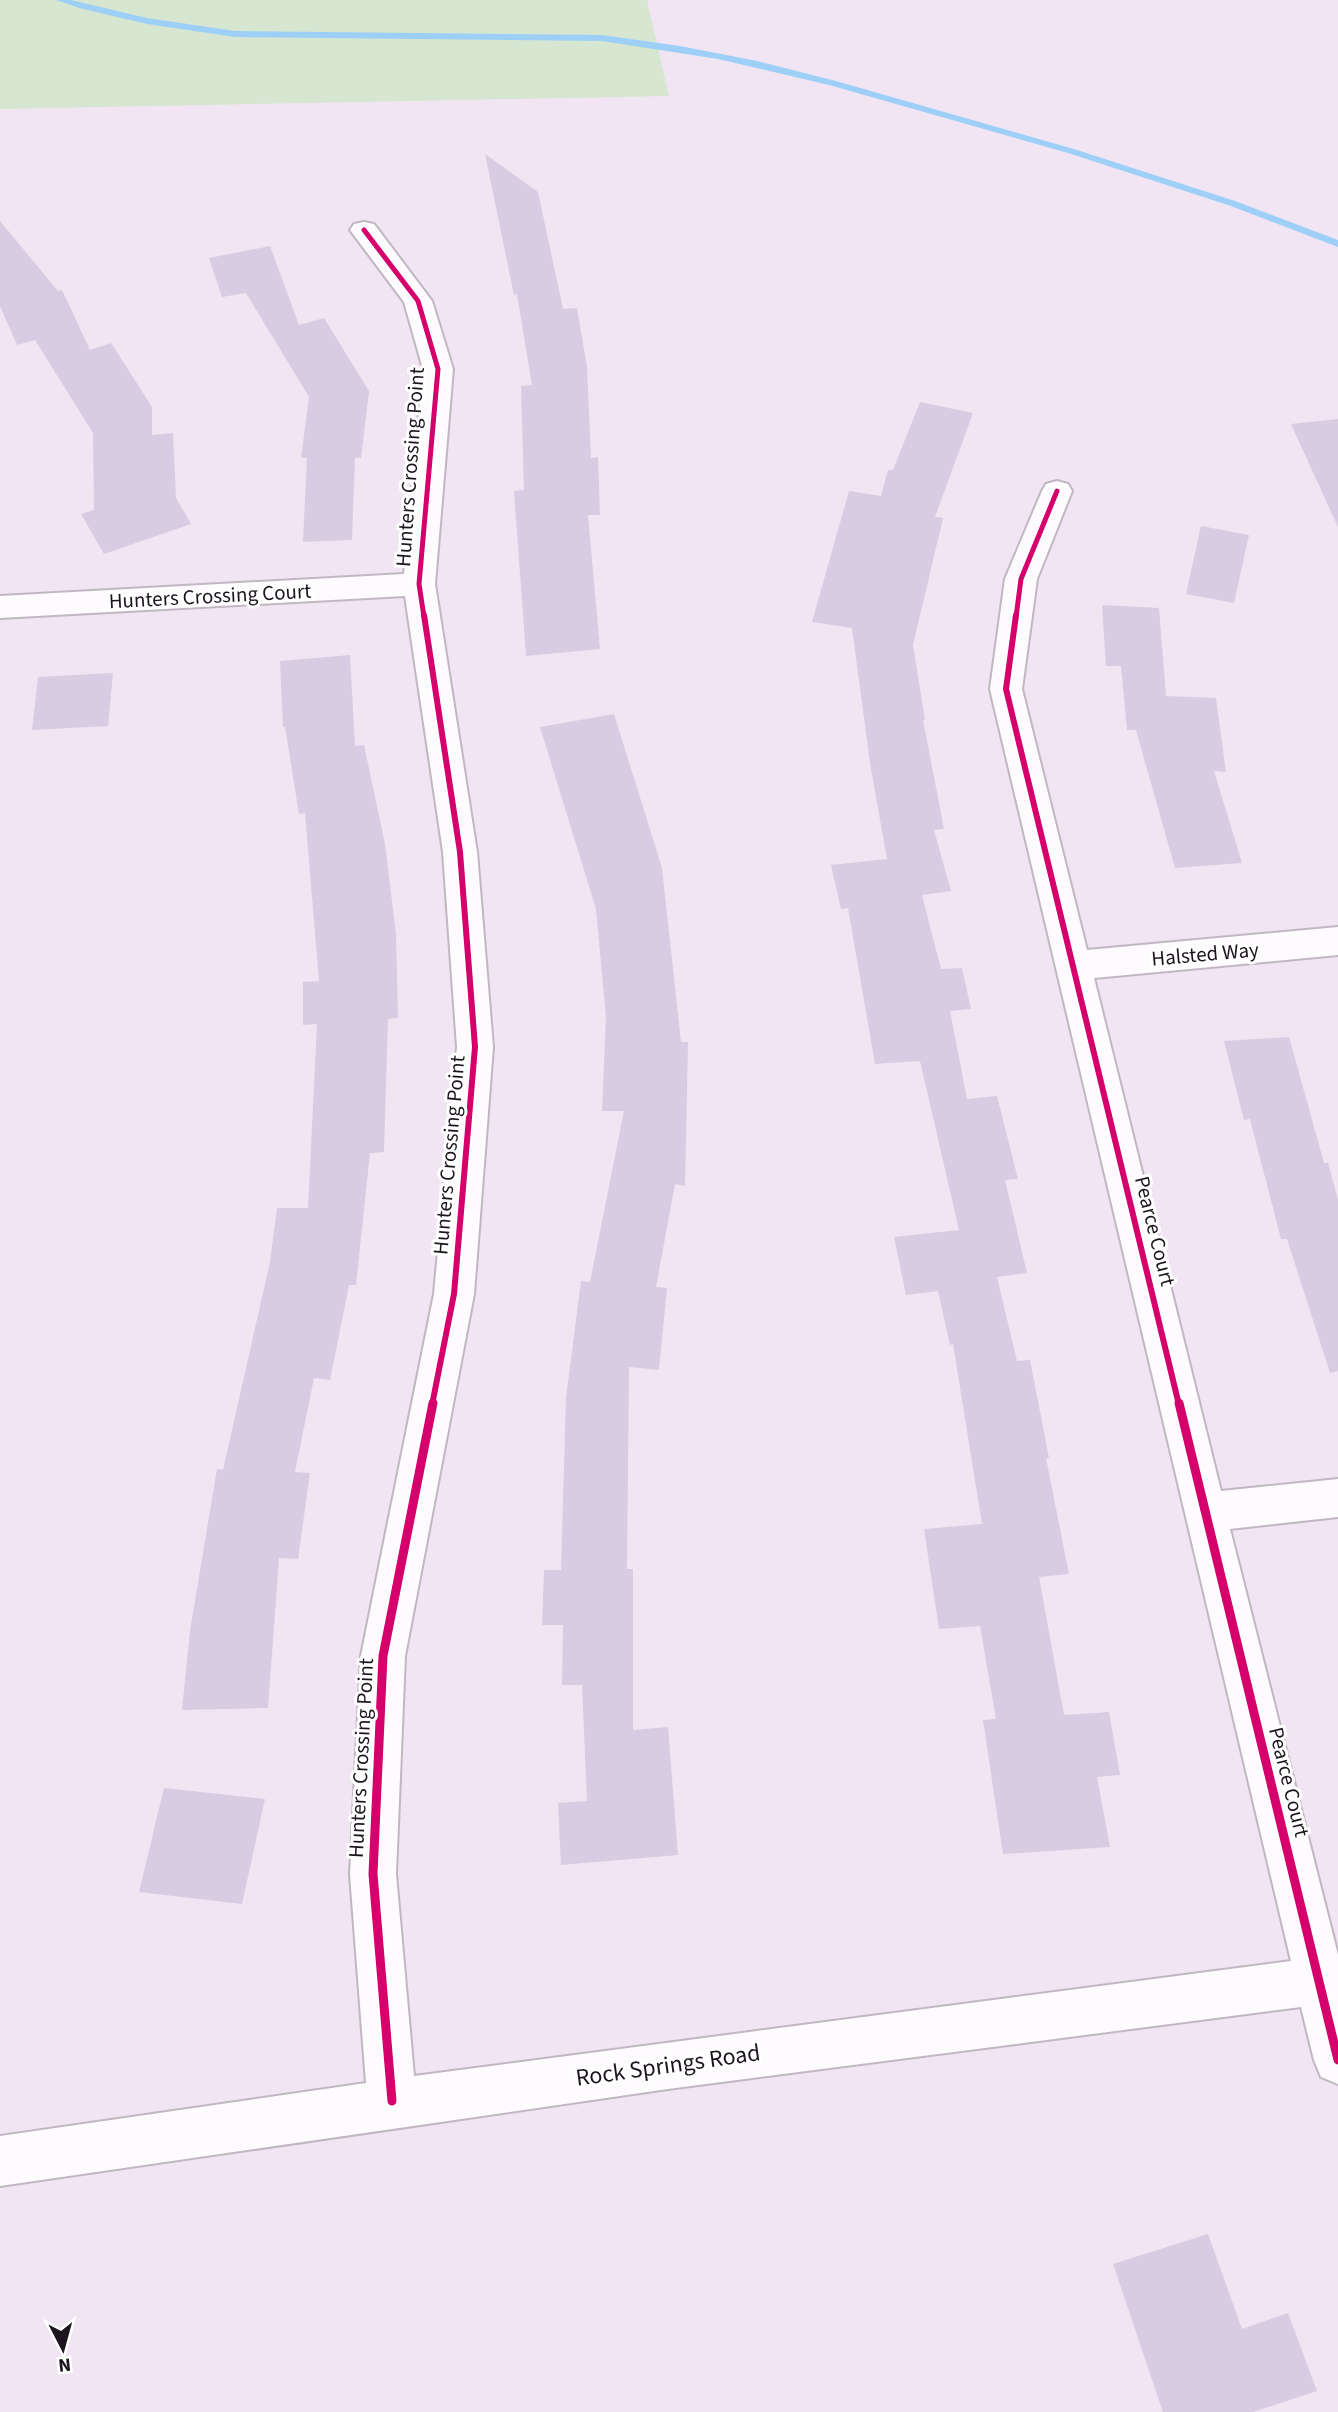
<svg xmlns="http://www.w3.org/2000/svg" width="1338" height="2412" viewBox="0 0 1338 2412" font-family="'Source Sans 3',sans-serif">
<rect width="100%" height="100%" fill="#f1e5f3"/>
<path fill="#d7e6d0" d="M0,0H647L669,96L0,109Z"/>
<g fill="none" stroke-linecap="round" stroke-linejoin="round">
<path fill="#9ed0f7" fill-rule="evenodd" d="M56,0H71L147,18L235,31L602,35L680,46L757,61L836,81L1074,149L1235,201L1338,240V247L1228,205L1068,153L829,85L718,59L602,41L235,37L147,24L79,8Z"/>
</g>
<g fill="#d7cce1">
<path d="M485,154L538,192L563,309L577,308L587,367L591,458L598,457L600,515H588L600,649L526,656L514,491L524,490L521,386L532,385L517,294L514,295Z"/>
<path d="M0,221L58,291L62,290L90,350L111,343L152,407V435L173,433L176,498L191,524L104,554L81,514L94,510L93,433L35,340L17,345L0,306Z"/>
<path d="M270,246L299,325L324,318L369,391L361,458H355L352,540L303,542L307,458H301L309,397L246,293L222,297L209,258Z"/>
<path d="M920,402L973,413L935,517L943,518L913,645L925,720H923L944,829L934,830L951,891L922,895L941,969L962,968L971,1009L950,1011L967,1099L997,1096L1018,1179L1005,1180L1027,1273L997,1277L1017,1361L1030,1360L1049,1458H1046L1069,1574L1039,1577L1064,1715L1109,1712L1120,1775L1097,1777L1110,1847L1003,1854L983,1720L996,1719L980,1626L939,1629L924,1529L982,1524L953,1344L950,1345L938,1291L906,1295L894,1237L959,1230L920,1061L875,1064L848,908L841,909L831,865L887,859L870,763L852,628L812,622L849,491L881,496L888,470H893Z"/>
<path d="M1338,419V527L1291,424Z"/>
<path d="M1201,526L1249,535L1234,603L1186,594Z"/>
<path d="M1102,605L1159,608L1166,696L1216,698L1226,772L1214,771L1242,863L1175,868L1136,730H1127L1121,666H1106Z"/>
<path d="M350,655L355,746L364,745L385,844L396,934L398,1018L388,1019L384,1152L370,1153L356,1285H349L330,1380L314,1378L295,1472L310,1473L298,1559L279,1558L268,1708L182,1710L190,1631L217,1469L223,1470L270,1262L277,1208H308L317,1024L303,1025V982L319,981L305,813L299,814L285,727H283L280,661Z"/>
<path d="M113,673L108,726L32,730L38,677Z"/>
<path d="M614,714L662,868L681,1042H688L685,1186L675,1184L656,1287L667,1288L659,1370L629,1367L627,1569H633V1730L668,1727L678,1855L561,1865L558,1803L587,1801L582,1685H562L563,1625H542L544,1570H561L566,1398L581,1281L590,1282L624,1111H602L606,1017L596,909L540,727Z"/>
<path d="M1289,1037L1324,1163H1328L1338,1200V1371L1330,1373L1287,1239H1281L1250,1119L1244,1120L1224,1041Z"/>
<path d="M164,1788L265,1799L242,1904L139,1892Z"/>
<path d="M1208,2234L1242,2329L1288,2313L1317,2391L1253,2412H1163L1113,2264Z"/>
</g>
<g fill="none" stroke-linecap="round" stroke-linejoin="round">
<defs>
<path id="minor" d="M364,222L374,224L432,301L453,369L435,584L477,852L493,1047L474,1294L405,1656L396,1874L414,2076L1291,1961L990,689L1005,579L1042,491L1046,484L1057,481L1068,484L1072,491L1037,579L1022,689L1087,950L1338,927V955L1094,978L1221,1491L1338,1479V1517L1230,1529L1338,1955V2084L1321,2077L1314,2060L1301,2007L668,2089L0,2186V2136L366,2083L350,1874L361,1656L434,1294L457,1047L443,852L405,596L0,618V596L404,574L423,369L404,302L350,230L354,224Z"/>
</defs>
<use href="#minor" stroke="#c1b7c2" stroke-width="4"/>
<use href="#minor" fill="#fdfbfd" fill-rule="evenodd"/>
<defs>
<g id="cycleway-far2">
<path d="M364,230L418,301L438,369L419,584L424,617"/>
<path d="M1016,617L1021,579L1057,491"/>
</g>
<g id="cycleway-far1">
<path d="M424,615L460,852L475,1047L454,1294L432,1405"/>
<path d="M1016,615L1006,689L1179,1405"/>
</g>
<g id="cycleway">
<path d="M1179,1403L1338,2060"/>
<path d="M392,2101L373,1874L383,1656L433,1403"/>
</g>
</defs>
<use href="#cycleway-far2" stroke="#fff" stroke-width="9"/>
<use href="#cycleway-far1" stroke="#fff" stroke-width="10"/>
<use href="#cycleway" stroke="#fff" stroke-width="13"/>
<use href="#cycleway-far2" stroke="#d6006c" stroke-width="5"/>
<use href="#cycleway-far1" stroke="#d6006c" stroke-width="6"/>
<use href="#cycleway" stroke="#d6006c" stroke-width="9"/>
</g>
<g text-anchor="middle" stroke-width="6" stroke-linejoin="round" paint-order="stroke">
<g font-size="21" fill="#1c151e" stroke="#fff">
<text transform="translate(410 467) rotate(-86)" y="7">Hunters Crossing Point</text>
<text transform="translate(210 596) rotate(-3)" y="7">Hunters Crossing Court</text>
<text transform="translate(1205 954) rotate(-5)" y="7">Halsted Way</text>
<text transform="translate(449 1155) rotate(-85)" y="7">Hunters Crossing Point</text>
<text transform="translate(1155 1231) rotate(76)" y="7">Pearce Court</text>
<text transform="translate(361 1758) rotate(-87)" y="7">Hunters Crossing Point</text>
<text transform="translate(1289 1782) rotate(76)" y="7">Pearce Court</text>
</g>
<g font-size="24" fill="#1c151e" stroke="#fff">
<text transform="translate(668 2065) rotate(-8)" y="8">Rock Springs Road</text>
</g>
</g>
<g transform="translate(63 2349) rotate(174)" stroke="#ffffff" stroke-width="5" paint-order="stroke">
<path d="M0-5L12 26L0 18L-12 26Z" fill="#1c151e"/>
<text y="-10" font-size="19" font-weight="bold" text-anchor="middle" fill="#1c151e">N</text>
</g>
</svg>
